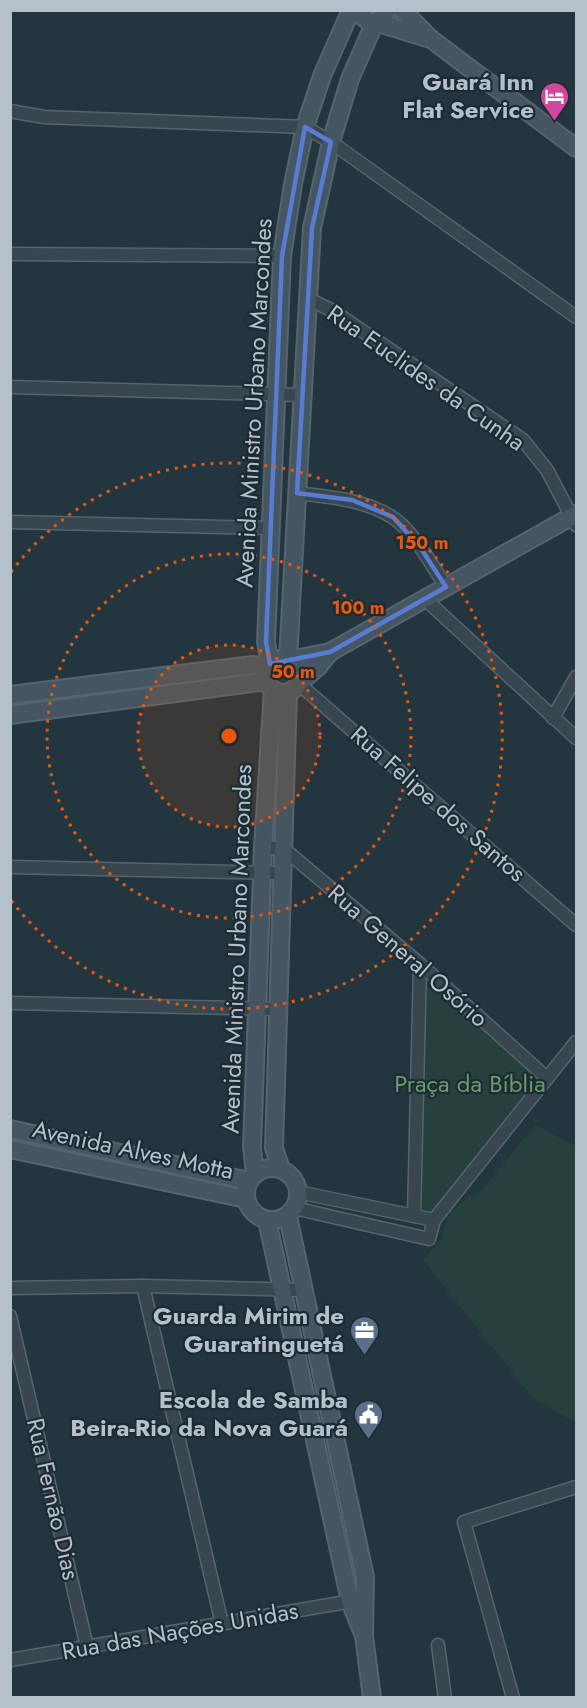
<svg xmlns="http://www.w3.org/2000/svg" width="587" height="1708" viewBox="0 0 587 1708" font-family="Jost,sans-serif">
<rect width="100%" height="100%" fill="#23353f"/>
<g fill="#25403d">
<path d="M428,986L436,987L534,1074L535,1082L440,1207L434,1212L423,1211L418,1201L422,992Z"/>
<path d="M535,1125L576,1146V1423L533,1398L423,1260L442,1238L446,1222L455,1207L470,1196L480,1192Z"/>
</g>
<g fill="none" stroke-linecap="round" stroke-linejoin="round">
<defs>
<g id="street">
<path d="M10,111L44,117L305,127L331,142L576,317"/>
<path d="M10,254L282,256"/>
<path d="M307,298L333,311L523,440L547,470L576,525"/>
<path d="M10,387L302,395"/>
<path d="M297,493C329,497 363,499 392,517C412,529 433,567 446,587"/>
<path d="M10,522L270,528"/>
<path d="M425,599L576,738"/>
<path d="M299,684L576,925"/>
<path d="M553,718L576,677"/>
<path d="M263,848H283L420,964L547,1078"/>
<path d="M10,867L282,873"/>
<path d="M10,1003L278,1009"/>
<path d="M298,1192L434,1220"/>
<path d="M294,1208L429,1239L434,1220L576,1042"/>
<path d="M414,1216L420,964"/>
<path d="M143,1286L222,1624"/>
<path d="M10,1288L143,1286L304,1290"/>
<path d="M10,1316L87,1647"/>
<path d="M438,1645L445,1698"/>
<path d="M10,1660L358,1600"/>
<path d="M513,1698L464,1522L576,1487"/>
</g>
<g id="secondary">
<path d="M355,10L369,22H375L427,38"/>
<path d="M402,10L431,39L576,148"/>
<circle cx="283" cy="676" r="17"/>
<path d="M288,659L312,228L331,142L350,79L375,22L383,17L387,10"/>
<path d="M290,660L330,652L576,514"/>
<path d="M270,664L266,642L282,256L293,184L305,127L322,76L351,10"/>
<path d="M300,682L318,667L330,652"/>
<path d="M10,695L253,665L269,667"/>
<path d="M10,715L267,681"/>
<path d="M10,1129L249,1181"/>
<path d="M10,1149L246,1199"/>
<circle cx="272" cy="1194" r="26"/>
<path d="M281,1169L274,1148L288,693"/>
<path d="M255,1174L252,1147L263,848L273,690"/>
<path d="M288,1216L365,1577L364,1636L372,1698"/>
<path d="M267,1220L350,1601L362,1631"/>
</g>
</defs>
<use href="#street" stroke="#55646d" stroke-width="15"/>
<use href="#secondary" stroke="#55646d" stroke-width="20"/>
<use href="#street" stroke="#37464f" stroke-width="12"/>
<use href="#secondary" stroke="#455662" stroke-width="16"/>
</g>
<path fill="none" stroke="#597cd2" stroke-width="4.5" stroke-linejoin="round" d="M305,127L331,142L312,228L297,493L352,500L393,517L420,547L446,587L330,652L270,664L266,642L282,256Z"/>
<circle cx="229" cy="736" r="91" fill="#e8590c" fill-opacity=".12"/>
<g fill="none" stroke="#e8590c" stroke-width="3" stroke-dasharray="3 6">
<circle cx="229" cy="736" r="91"/>
<circle cx="229" cy="736" r="182"/>
<path d="M11 572A273 273 0 1 1 11 900"/>
</g>
<defs>
<symbol id="hotel-pin" viewBox="-11 -11 22 30"><path d="M0 17L-7.5 6A9.5 9.5 0 1 1 7.5 6Z" fill="#d1479c" stroke="#1c2b34"/><path d="M-6-4.5h1.5V1H6V5H4.5V3h-9V5H-6ZM-4 0a1.8 1.8 0 1 1 3.6 0ZM.5 0V-2.5h3Q6-2.5 6 0Z" fill="#fff"/></symbol>
<symbol id="office-pin" viewBox="-11 -11 22 30"><path d="M0 17L-7.5 6A9.5 9.5 0 1 1 7.5 6Z" fill="#5c6f8a" stroke="#1c2b34"/><path d="M-6-3h4V-5.5h4V-3h4V5H-6ZM-1-4.5V-3h2v-1.5ZM-6 0V1H6V0Z" fill="#fff"/></symbol>
<symbol id="civic-pin" viewBox="-11 -11 22 30"><path d="M0 17L-7.5 6A9.5 9.5 0 1 1 7.5 6Z" fill="#5c6f8a" stroke="#1c2b34"/><path d="M-.6-6.5H3V-4.5H.6V-3L4-1V1h2V6H-6V1h2V-1L-.6-3ZM-1.2 2.5V6h2.4V2.5Z" fill="#fff"/></symbol>
</defs>
<g fill-rule="evenodd">
<use href="#hotel-pin" x="538" y="80" width="33" height="45"/>
<use href="#office-pin" x="348" y="1314" width="33" height="45"/>
<use href="#civic-pin" x="352" y="1398" width="33" height="45"/>
</g>
<g text-anchor="middle" stroke-width="4.5" stroke-linejoin="round" paint-order="stroke">
<g font-size="24" font-weight="bold" fill="#b4c1ca" stroke="#1c2b34" text-anchor="end">
<text x="534" y="90">Guará Inn<tspan x="534" dy="28">Flat Service</tspan></text>
<text x="344" y="1324">Guarda Mirim de<tspan x="344" dy="28">Guaratinguetá</tspan></text>
<text x="348" y="1408">Escola de Samba<tspan x="348" dy="28">Beira-Rio da Nova Guará</tspan></text>
</g>
<g font-size="24" fill="#b4c1ca" stroke="#1c2b34">
<text transform="translate(426 378) rotate(35)" y="8">Rua Euclides da Cunha</text>
<text transform="translate(254 403) rotate(-87)" y="8">Avenida Ministro Urbano Marcondes</text>
<text transform="translate(438 804) rotate(41)" y="8">Rua Felipe dos Santos</text>
<text transform="translate(237 949) rotate(-88)" y="8">Avenida Ministro Urbano Marcondes</text>
<text transform="translate(408 956) rotate(41)" y="8">Rua General Osório</text>
<text transform="translate(133 1150) rotate(12)" y="8">Avenida Alves Motta</text>
<text transform="translate(53 1499) rotate(77)" y="8">Rua Fernão Dias</text>
<text transform="translate(180 1631) rotate(-10)" y="8">Rua das Nações Unidas</text>
</g>
<g font-size="24" fill="#6a9c6b" stroke="#1c2b34">
<text x="470" y="1092">Praça da Bíblia</text>
</g>
</g>
<circle cx="229" cy="736" r="9" fill="#e8590c" stroke="#1c2b34" stroke-width="3"/>
<g font-size="18" text-anchor="middle" font-weight="bold" fill="#e8590c" stroke="#1c2b34" stroke-width="4.5" stroke-linejoin="round" paint-order="stroke">
<text x="422" y="549">150 m</text>
<text x="358" y="614">100 m</text>
<text x="293" y="678">50 m</text>
</g>
<rect width="587" height="1708" fill="none" stroke="#b4c1ca" stroke-width="24"/>
</svg>
